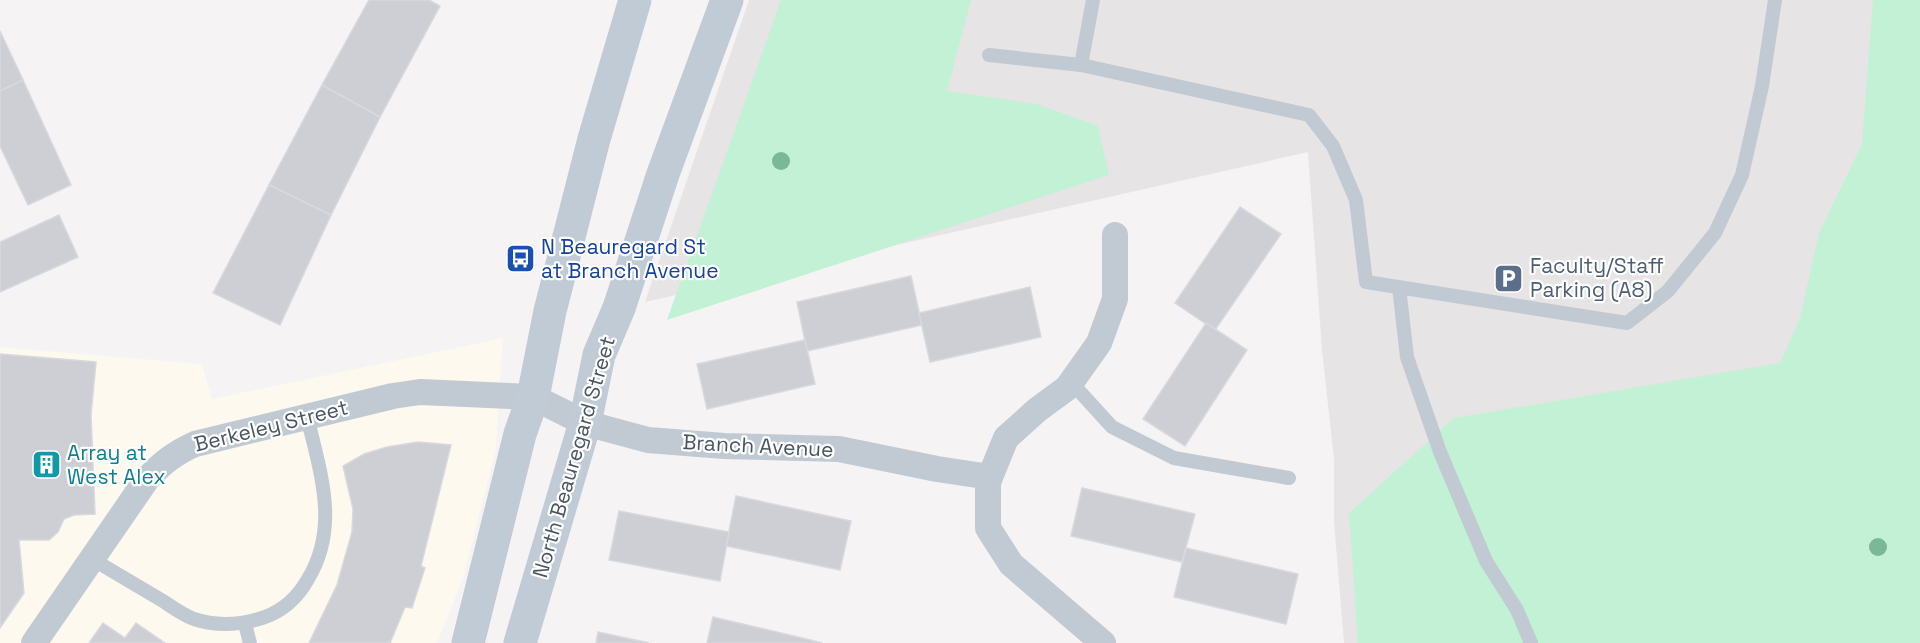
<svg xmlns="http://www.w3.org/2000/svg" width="1920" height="643" viewBox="0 0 1920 643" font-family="'Space Grotesk',sans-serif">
<rect width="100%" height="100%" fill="#f5f3f3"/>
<path fill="#fdf9ef" d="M503,338L496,449L463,578L437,643H0V347L202,364L212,399Z"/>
<path fill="#e6e4e5" d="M749,0H1920V643H1344L1334,521V459L1322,350L1308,152L645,302Z"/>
<g fill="#c3f1d5">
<path d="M781,0H971L947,91L1037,104L1098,126L1109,175L667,320Z"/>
<path d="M1873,0H1920V643H1358L1349,513L1454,418L1780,363L1800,318L1819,233L1862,144Z"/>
</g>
<g fill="#cdcfd5" stroke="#d7d9de" stroke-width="1.5">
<path d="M369,0H429L440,6L380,117L322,85Z"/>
<path d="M0,31L23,80L0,91Z"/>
<path d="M23,80L71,185L28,205L0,146V91Z"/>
<path d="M322,85L380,117L331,215L269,185Z"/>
<path d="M269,185L331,215L280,325L213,293Z"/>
<path d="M1240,207L1281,234L1215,330L1175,303Z"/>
<path d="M59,215L78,257L0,292V242Z"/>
<path d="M911,276L922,325L807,351L797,302Z"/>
<path d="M1030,287L1041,337L930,362L919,313Z"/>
<path d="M1206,323L1247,350L1185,446L1143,419Z"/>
<path d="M805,340L815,384L707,409L697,364Z"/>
<path d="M0,354L96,362L91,415L95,514L74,515L64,519L58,532L49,540H19L24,593L0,628Z"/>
<path d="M418,442L451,445L421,566L425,568L412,608L405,607L390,643H309L337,585L352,532L353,509L343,466L364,454L387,447Z"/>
<path d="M1082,488L1195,514L1182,562L1071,536Z"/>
<path d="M736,496L851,521L840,570L726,546Z"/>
<path d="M619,511L729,532L720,581L609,560Z"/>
<path d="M1186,548L1298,574L1286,624L1174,597Z"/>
<path d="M713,617L823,643H707Z"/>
<path d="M103,623L125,638L136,623L165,643H89Z"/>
<path d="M598,632L649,643H596Z"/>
</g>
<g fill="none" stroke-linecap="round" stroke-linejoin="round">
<g stroke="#c1cad2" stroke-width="14">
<path d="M989,55L1081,65L1309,115L1333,146L1356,200L1366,282L1627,323L1668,291L1715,233L1742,175L1762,86L1775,0"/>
<path d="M1081,65L1093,0"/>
<path d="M1399,287L1407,357L1440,452L1486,561L1517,610L1531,643"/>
<path d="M1071,382L1112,427L1174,458L1289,478"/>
<path d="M92,559C116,573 139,587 163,601C172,607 183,615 194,619C218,627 241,625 265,617C284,610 298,597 308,579C340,526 320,472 307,416"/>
<path d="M245,624L250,643"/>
</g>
<g stroke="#c1cad2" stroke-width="26">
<path d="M34,643L147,479C162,463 175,453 195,444L393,396L420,392L533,397L585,423L648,440L724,446L839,449L937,469L990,477"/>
<path d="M1103,643L1011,564L988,528V482L1006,438L1037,410L1067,388L1099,343L1115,299V235"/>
</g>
<g stroke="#c1cbd6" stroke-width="33">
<path d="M468,643L520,434L533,397L550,311L594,139L635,0"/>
<path d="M520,643L585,423L599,355L619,308L663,174L727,0"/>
</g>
</g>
<g fill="#7bb799">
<circle cx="781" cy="161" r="9"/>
<circle cx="1878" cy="547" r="9"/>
</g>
<defs>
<symbol id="bus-square" viewBox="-11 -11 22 22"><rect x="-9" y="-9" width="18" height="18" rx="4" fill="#1a4fb4" stroke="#fff"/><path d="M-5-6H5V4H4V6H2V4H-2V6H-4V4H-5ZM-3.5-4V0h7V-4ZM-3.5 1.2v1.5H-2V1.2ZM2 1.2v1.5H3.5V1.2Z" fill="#fff"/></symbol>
<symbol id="parking-square" viewBox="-11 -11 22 22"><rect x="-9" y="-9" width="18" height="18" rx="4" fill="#5c6f8a" stroke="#fff"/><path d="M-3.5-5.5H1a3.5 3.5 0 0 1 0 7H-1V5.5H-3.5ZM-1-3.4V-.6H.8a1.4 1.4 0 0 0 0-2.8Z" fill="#fff"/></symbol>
<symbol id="building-square" viewBox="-11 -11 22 22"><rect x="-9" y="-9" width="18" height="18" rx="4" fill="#0f9aa8" stroke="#fff"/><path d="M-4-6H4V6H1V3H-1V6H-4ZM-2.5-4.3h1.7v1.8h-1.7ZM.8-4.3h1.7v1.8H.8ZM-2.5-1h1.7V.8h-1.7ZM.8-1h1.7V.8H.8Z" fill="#fff"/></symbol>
</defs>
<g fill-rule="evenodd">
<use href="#bus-square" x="504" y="242" width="33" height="33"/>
<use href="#parking-square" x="1492" y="262" width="33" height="33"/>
<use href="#building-square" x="30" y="448" width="33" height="33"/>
</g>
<g text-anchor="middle" stroke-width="4.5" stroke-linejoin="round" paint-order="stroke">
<g font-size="21" fill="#164399" stroke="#fff" text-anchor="start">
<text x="541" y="254">N Beauregard St<tspan x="541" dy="24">at Branch Avenue</tspan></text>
</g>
<g font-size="21" fill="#4e5e75" stroke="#fff" text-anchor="start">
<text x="1530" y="273">Faculty/Staff<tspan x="1530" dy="24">Parking (A8)</tspan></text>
</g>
<g font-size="21" fill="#4a5661" stroke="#fff">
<text transform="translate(271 426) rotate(-14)" y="7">Berkeley Street</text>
<text transform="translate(758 446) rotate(3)" y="7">Branch Avenue</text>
<text transform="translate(574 457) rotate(-74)" y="7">North Beauregard Street</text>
</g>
<g font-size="21" fill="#0d838f" stroke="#fff" text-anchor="start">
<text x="67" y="460">Array at<tspan x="67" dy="24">West Alex</tspan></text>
</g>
</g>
</svg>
